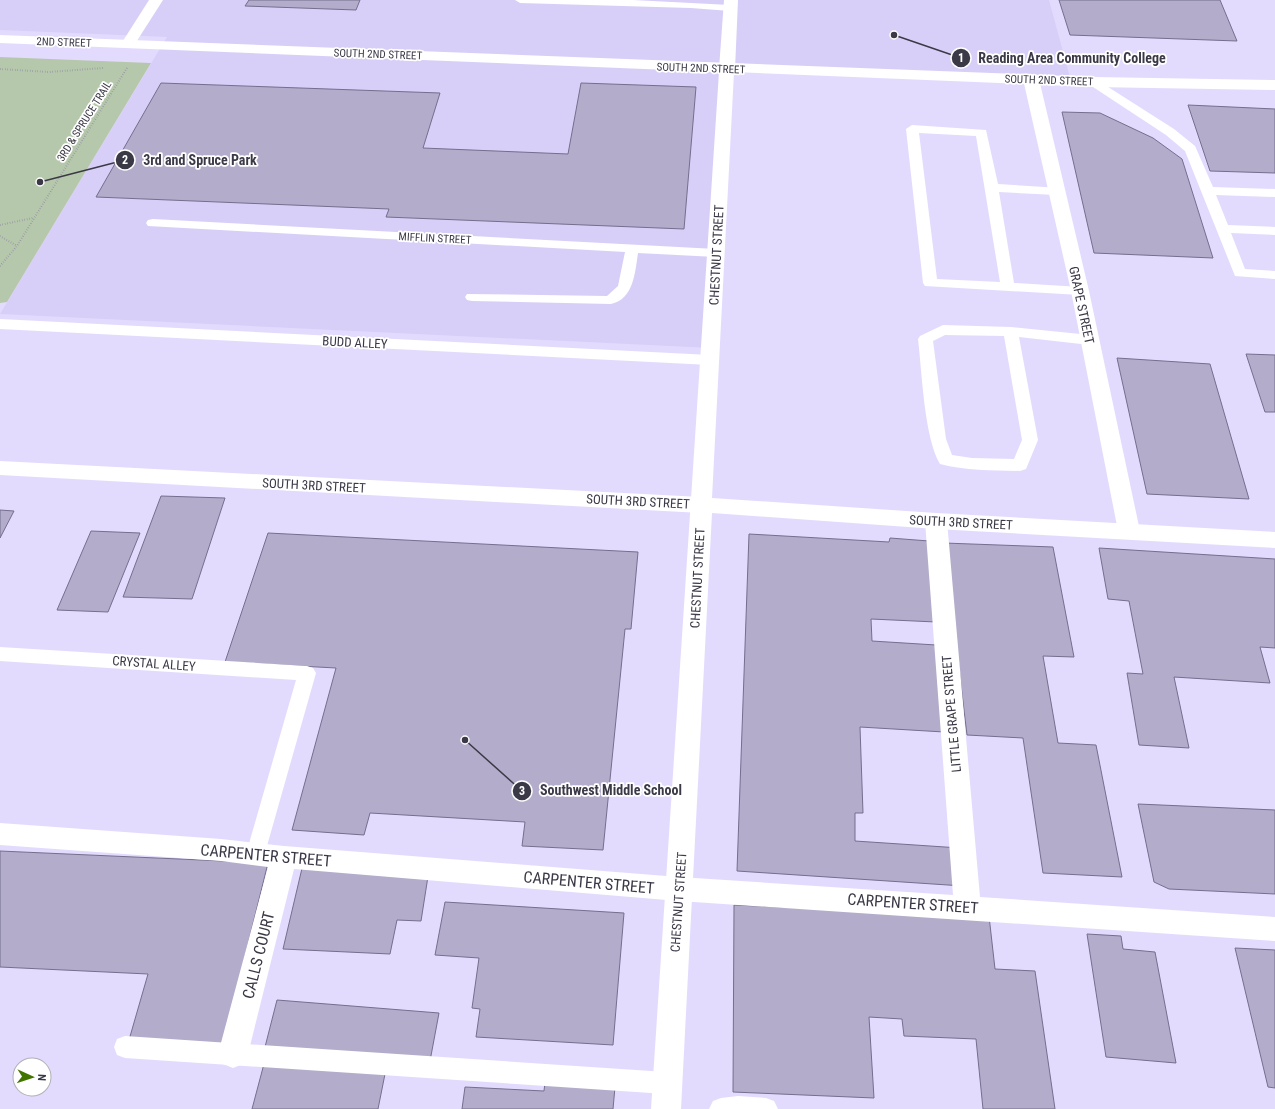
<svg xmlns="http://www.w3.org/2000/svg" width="1275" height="1109" viewBox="0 0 1275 1109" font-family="'Roboto Condensed',sans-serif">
<rect width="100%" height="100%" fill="#e3dbfe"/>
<path fill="#d8cff8" d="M0,0H1049L1071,81L727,69L711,348L0,314L167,37L0,30Z"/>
<path fill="#b6c8ac" d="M0,57L151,63L7,302L0,303Z"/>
<g fill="#b3accb" stroke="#756e8d">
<path d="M249,0H360L356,10L245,6Z"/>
<path d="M1059,0H1220L1237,41L1070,35Z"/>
<path d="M161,83L440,93L423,148L568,154L581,83L696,87L684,229L386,217L389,209L96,197Z"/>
<path d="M1188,105L1275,109V173L1210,171Z"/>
<path d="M1062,112L1100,113L1153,138L1182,159L1213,258L1094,253Z"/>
<path d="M1246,354L1275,355V412H1265Z"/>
<path d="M1117,358L1210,364L1249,499L1147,494Z"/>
<path d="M161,496L225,498L192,599L123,597Z"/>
<path d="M0,510L14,511L0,538Z"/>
<path d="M91,531L140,533L108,612L57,610Z"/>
<path d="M268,533L638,552L631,629H625L603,850L522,846L525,822L370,813L364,835L292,830L336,668L225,662Z"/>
<path d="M749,534L889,542L890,538L929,541L936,622L871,619L872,641L936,645L944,732L860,727L863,813H855V841L960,848L963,886L737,871Z"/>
<path d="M944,543L1053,547L1074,657L1043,656L1058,743L1096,745L1122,877L1043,873L1023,738L967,735Z"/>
<path d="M1099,548L1275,559V648L1260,647L1270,683L1174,677L1189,748L1139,745L1127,673L1143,674L1129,601L1108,599Z"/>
<path d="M1138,804L1275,810V894L1169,889L1154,882Z"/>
<path d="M0,851L268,863L223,1045L129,1040L148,974L0,967Z"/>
<path d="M303,864L429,870L421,921L397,920L390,954L283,949Z"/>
<path d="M445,902L624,913L613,1045L476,1037L480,1009L472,1008L479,958L435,955Z"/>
<path d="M734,905L989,916L995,969L1035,971L1055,1109H983L976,1039L904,1036L902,1019L869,1017L874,1098L733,1092Z"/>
<path d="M1087,934L1121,936L1123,949L1155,952L1176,1063L1106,1057Z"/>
<path d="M1235,948L1275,950V1088L1268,1087Z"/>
<path d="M277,1000L439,1013L430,1061L265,1047Z"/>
<path d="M265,1060L386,1069L378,1109H252Z"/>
<path d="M545,1082L615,1087L613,1109H462L465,1087L544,1091Z"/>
</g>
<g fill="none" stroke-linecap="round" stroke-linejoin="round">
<g stroke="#8b869e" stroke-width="2" stroke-dasharray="0.5 2" stroke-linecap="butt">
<path d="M0,69L49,72L103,68"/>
<path d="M0,225L33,218"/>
<path d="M0,236L17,246"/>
<path d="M0,266L17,246L127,68"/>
</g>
<g fill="#fff" fill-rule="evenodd">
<path d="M515,0H633L730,5L736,8L730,11L691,8L520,3Z"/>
<path d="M1094,78L1174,129L1195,146L1213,187L1275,189V197L1216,195L1228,225L1275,227V235L1231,233L1245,269L1275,271V279L1235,276L1185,151L1166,135L1090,85L1088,82Z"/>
<path d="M912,125L986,130L998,184L1061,188L1063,191L1056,195L999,192L1014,283L1080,287L1085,288L1087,291L1085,294L1080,295L925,286L923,283L906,129ZM919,133L976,136L1000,282L937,279Z"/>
<path d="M153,219L716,249L721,250L723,253L721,256L716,257L638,253C635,272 634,299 611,304L472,301L467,300L465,297L467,294L607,296L618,286L625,252L148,226L146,223L148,220Z"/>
<path d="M0,319L710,355L715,357L717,360L715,363L710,365L0,329Z"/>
<path d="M943,325L1011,327L1090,335L1095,337L1097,340L1095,343L1090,345L1019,337L1038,440L1026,469L1020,471C993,470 966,471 940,464C924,437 922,372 918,339L920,336ZM945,335L1004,336L1022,440L1014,459L972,458L952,455L946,439L933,341Z"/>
<path d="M0,647L307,666L313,668L316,673L263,860L256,863L249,860L246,854L296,680L0,661Z"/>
<path d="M125,1036L666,1072L674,1075L677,1083L674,1091L666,1094L125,1058L117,1055L114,1047L117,1039Z"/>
<path d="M738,1096L766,1098L774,1101L778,1109H709L713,1101L721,1098Z"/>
</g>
<g fill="#fff" fill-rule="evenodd">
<path d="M149,0H163L133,47H123L121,44Z"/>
<path d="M724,0H738L735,69L732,72H722L719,69Z"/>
<path d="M1031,74L1036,76L1039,79L1089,291L1140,531L1137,537L1129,539L1121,537L1118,531L1071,291L1023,79L1026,76Z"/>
<path d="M0,461L701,497L709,500L712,505L709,510L701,513L0,475Z"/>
<path d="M936,513L944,516L947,521L980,897L1275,917V941L679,901L294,869L248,1054L243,1064L233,1068L223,1064L218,1054L268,867L221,861L0,845V823L221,839L284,846L679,877L953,895L925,521L928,516Z"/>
</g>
<path fill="#fff" fill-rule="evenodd" d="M0,35L1094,77L1275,80V90L1094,87L734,72L712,498L936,513L1275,532V548L936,529L712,513L681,1109H651L719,72L0,43Z"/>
</g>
<g text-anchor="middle" stroke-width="3.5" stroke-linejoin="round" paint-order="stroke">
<g font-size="11" fill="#3c3947" stroke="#fff">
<text transform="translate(64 42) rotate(2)" y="4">2ND STREET</text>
<text transform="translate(378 54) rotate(2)" y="4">SOUTH 2ND STREET</text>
<text transform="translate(701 68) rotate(2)" y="4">SOUTH 2ND STREET</text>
<text transform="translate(1049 80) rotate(2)" y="4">SOUTH 2ND STREET</text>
<text transform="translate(84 121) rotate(-58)" y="4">3RD &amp; SPRUCE TRAIL</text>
<text transform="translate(435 238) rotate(3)" y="4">MIFFLIN STREET</text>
</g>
<g font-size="13" fill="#3c3947" stroke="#fff">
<text transform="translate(716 255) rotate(-87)" y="5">CHESTNUT STREET</text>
<text transform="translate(1082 305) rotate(78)" y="5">GRAPE STREET</text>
<text transform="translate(355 342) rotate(3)" y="5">BUDD ALLEY</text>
<text transform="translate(314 485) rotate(3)" y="5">SOUTH 3RD STREET</text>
<text transform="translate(638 501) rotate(3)" y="5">SOUTH 3RD STREET</text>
<text transform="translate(961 522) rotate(3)" y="5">SOUTH 3RD STREET</text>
<text transform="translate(697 578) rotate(-87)" y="5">CHESTNUT STREET</text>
<text transform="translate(154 663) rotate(4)" y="5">CRYSTAL ALLEY</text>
<text transform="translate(951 714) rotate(-95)" y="5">LITTLE GRAPE STREET</text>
<text transform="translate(678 902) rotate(-86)" y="5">CHESTNUT STREET</text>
</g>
<g font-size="16" fill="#3c3947" stroke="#fff">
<text transform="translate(266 855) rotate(5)" y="6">CARPENTER STREET</text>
<text transform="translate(589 882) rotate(5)" y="6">CARPENTER STREET</text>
<text transform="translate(913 903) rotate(4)" y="6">CARPENTER STREET</text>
<text transform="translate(258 955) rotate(-76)" y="6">CALLS COURT</text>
</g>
</g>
<path fill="none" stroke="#3c3947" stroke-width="1.5" d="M894 35L961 58M40 182L125 160M465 740L522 791"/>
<g fill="#3c3947" stroke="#fff" stroke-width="1.5">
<circle cx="894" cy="35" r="4"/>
<circle cx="40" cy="182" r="4"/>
<circle cx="465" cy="740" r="4"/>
<circle cx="961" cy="58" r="10"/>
<circle cx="125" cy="160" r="10"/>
<circle cx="522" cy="791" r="10"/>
</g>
<g font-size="12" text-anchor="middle" font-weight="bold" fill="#fff">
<text x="961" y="62">1</text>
<text x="125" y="164">2</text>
<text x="522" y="795">3</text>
</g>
<g font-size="14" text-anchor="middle" font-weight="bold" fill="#3c3947" stroke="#fff" stroke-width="3.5" stroke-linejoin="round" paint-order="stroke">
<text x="1072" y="63">Reading Area Community College</text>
<text x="200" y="165">3rd and Spruce Park</text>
<text x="611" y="795">Southwest Middle School</text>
</g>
<g transform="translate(32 1077) rotate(93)"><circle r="19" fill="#ffffff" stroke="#b1b0b5"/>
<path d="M0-3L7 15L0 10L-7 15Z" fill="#407500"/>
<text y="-6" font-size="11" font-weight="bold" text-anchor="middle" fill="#3c3947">N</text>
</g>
</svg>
